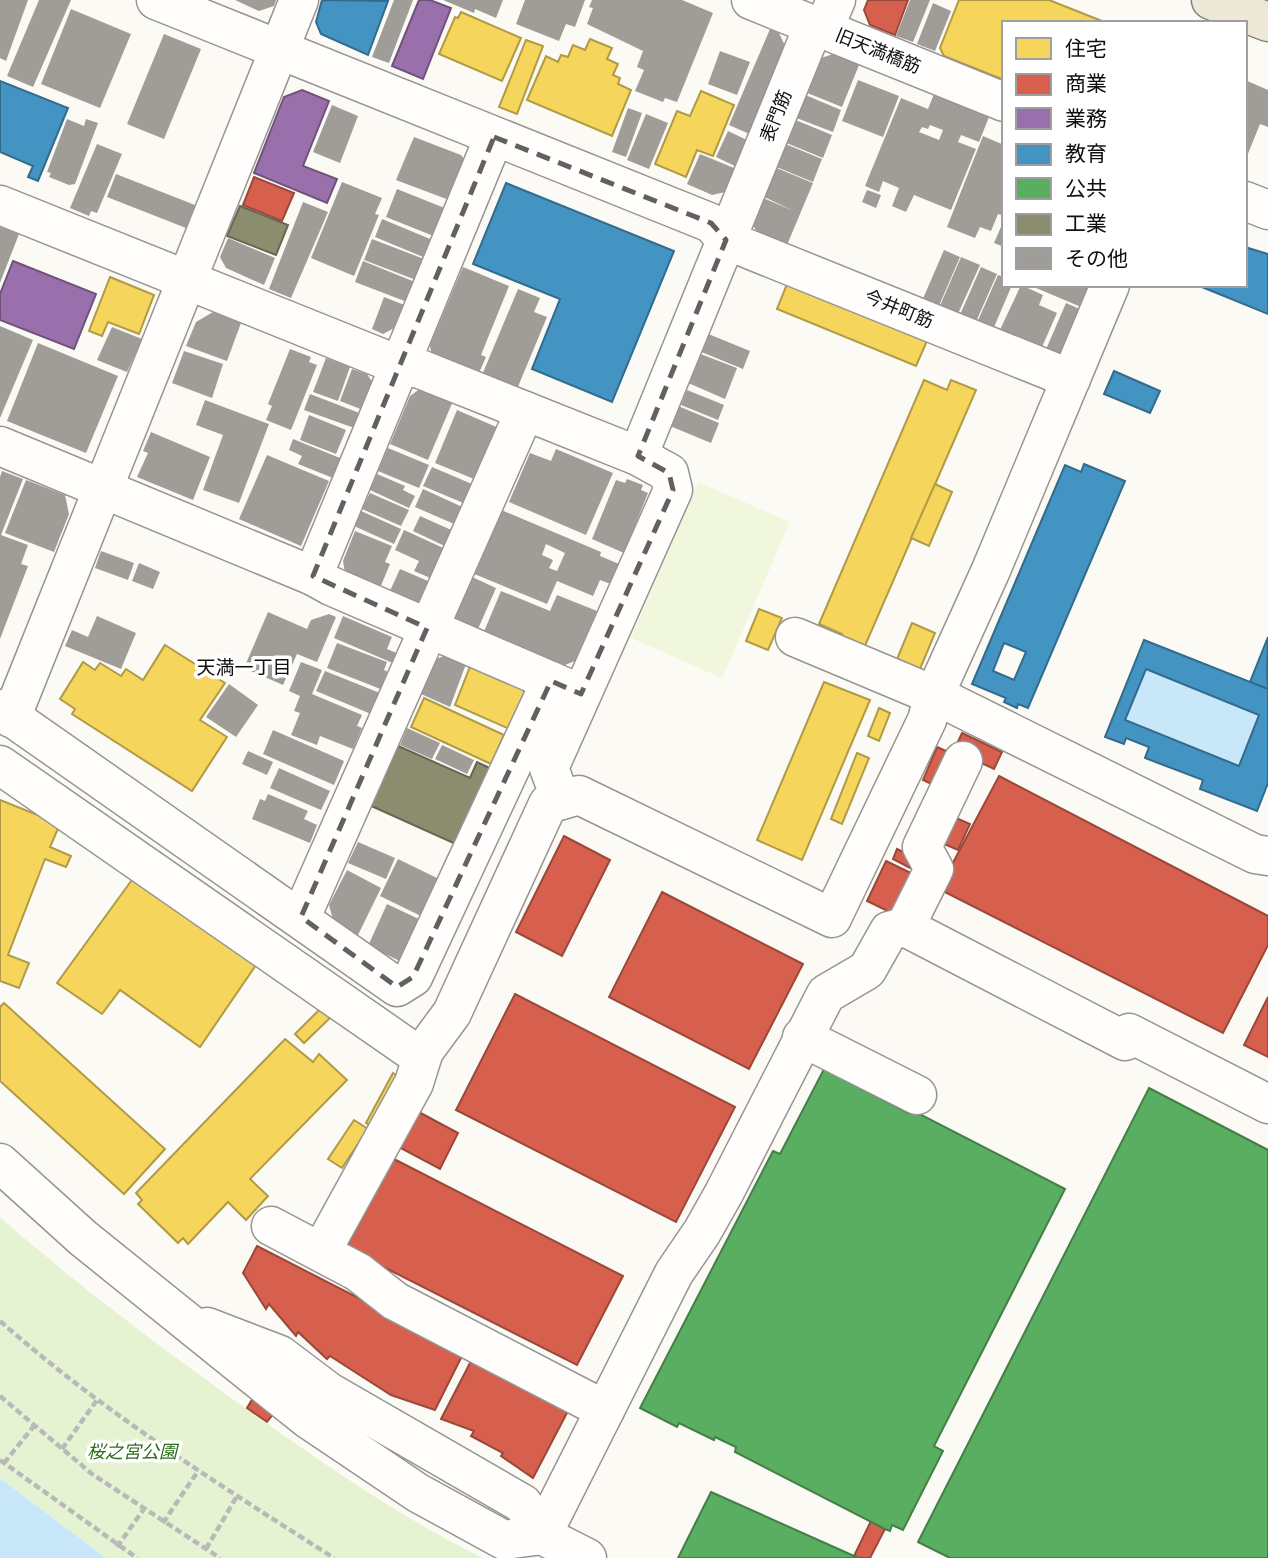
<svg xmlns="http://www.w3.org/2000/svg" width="1268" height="1558" viewBox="0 0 1268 1558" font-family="'Noto Serif','Noto Sans JP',serif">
<rect width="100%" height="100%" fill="#fcfaf4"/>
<path fill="#e6f3d2" d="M0,1217C78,1286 160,1347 244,1407C321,1462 399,1517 483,1558H106L0,1478Z"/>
<path fill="#f0f7dc" d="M698,482L790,522L722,678L631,638Z"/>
<g fill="#c8e8fa">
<path d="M1146,669L1259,715L1239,766L1125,720Z"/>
<path d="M0,1478L106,1558H0Z"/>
</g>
<g fill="#f6d55c" stroke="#b19a45" stroke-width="2">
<path d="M959,0H1049L1107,23H1004V80L944,56L940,48Z"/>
<path d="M461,12L521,38L502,81L439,54L455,17L458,18Z"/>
<path d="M590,39L612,48L607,59L618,64L613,75L620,78L618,84L631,90L612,136L527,100L546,56L558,62L561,55L568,57L573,45L585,50Z"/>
<path d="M526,40L543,46L517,114L499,107Z"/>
<path d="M701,91L734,105L713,156L697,150L686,177L655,164L677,111L690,116Z"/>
<path d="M110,277L154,295L139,334L108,322L102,336L89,331Z"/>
<path d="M787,284L927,341L916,366L777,309Z"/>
<path d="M924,380L947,390L951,380L976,390L861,655L837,645L842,634L819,624Z"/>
<path d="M935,484L952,492L929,546L911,538Z"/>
<path d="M759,609L782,618L768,650L746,641Z"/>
<path d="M912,623L935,633L920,669L897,659Z"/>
<path d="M165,645L225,683L200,720L227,737L192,791L72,714L75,709L60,699L83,662L95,670L100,663L121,676L126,669L143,680Z"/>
<path d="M471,664L522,685L526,699L514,731L455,705Z"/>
<path d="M824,682L870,700L802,860L757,840Z"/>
<path d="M424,698L504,735L491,764L411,727Z"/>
<path d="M879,708L890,713L879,741L868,736Z"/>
<path d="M857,753L869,758L842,824L831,819Z"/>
<path d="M0,800L60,824L50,847L71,856L66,867L45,859L8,955L29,963L19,988L0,981Z"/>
<path d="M134,877L258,962L200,1047L120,990L102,1014L57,983Z"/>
<path d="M4,1003L165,1149L124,1194L0,1081V1007Z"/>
<path d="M324,1005L333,1015L304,1043L295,1034Z"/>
<path d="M285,1039L313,1062L319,1054L347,1080L250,1179L268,1196L246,1220L228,1202L188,1244L183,1238L178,1243L138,1204L142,1200L136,1193Z"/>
<path d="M393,1073L401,1078L374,1128L366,1123Z"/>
<path d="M354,1120L368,1129L342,1168L328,1159Z"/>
</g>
<g fill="#d6604d" stroke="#9a483a" stroke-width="2">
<path d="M868,0H908L895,35L870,25L864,10Z"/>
<path d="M254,177L294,193L282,221L243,205Z"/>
<path d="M962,733L1002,752L994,769L954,750Z"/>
<path d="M937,747L955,755L940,788L923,780Z"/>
<path d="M999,776L1268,916V945L1223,1033L939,889Z"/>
<path d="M956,818L970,824L958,850L944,844Z"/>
<path d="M564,836L610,860L562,956L516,932Z"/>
<path d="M897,849L915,858L910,868L893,859Z"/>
<path d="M886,861L915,875L896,915L867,901Z"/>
<path d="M662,892L803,964L749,1069L609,997Z"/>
<path d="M515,994L735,1107L676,1222L456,1110Z"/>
<path d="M1268,997V1057L1244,1045Z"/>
<path d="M415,1110L458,1133L440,1169L397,1146Z"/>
<path d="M392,1158L623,1276L577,1365L346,1248Z"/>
<path d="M257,1246L464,1352L435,1410L391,1395L330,1356L327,1359L298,1332L296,1336L269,1304L266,1309L243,1273Z"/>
<path d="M471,1361L568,1411L533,1478L501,1456L503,1453L471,1436L474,1431L441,1419Z"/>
<path d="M253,1398L274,1413L267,1422L247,1408Z"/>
<path d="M871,1521L885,1529L870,1558H859L854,1556Z"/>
</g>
<g fill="#9970ab" stroke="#70537c" stroke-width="2">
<path d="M419,0H430L451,8L423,79L392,66Z"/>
<path d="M302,90L329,101L303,166L337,179L327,203L254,173L284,97Z"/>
<path d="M13,261L96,294L74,349L0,320V294Z"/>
</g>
<g fill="#4393c3" stroke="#336b8d" stroke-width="2" fill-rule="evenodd">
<path d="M322,0L388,1L368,55L321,34L316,22Z"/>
<path d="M0,81L68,108L38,181L28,177L33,166L0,152Z"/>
<path d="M506,183L674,251L612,402L532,369L560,299L473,264Z"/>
<path d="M1245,247L1268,254V314L1197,285H1245Z"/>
<path d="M1114,371L1160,391L1150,413L1104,394Z"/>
<path d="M1084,464L1125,481L1028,708L1018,704L1017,708L1004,702L1006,698L972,684L1065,465L1081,472ZM1004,643L1026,652L1014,680L993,671Z"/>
<path d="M1268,637L1267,673L1268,689L1250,682Z"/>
<path d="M1144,640L1268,689V783L1257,811L1200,789L1203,780L1145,758L1149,747L1126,738L1124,744L1105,737ZM1146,669L1259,715L1239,766L1125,720Z"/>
</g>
<g fill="#5aae61" stroke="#447e48" stroke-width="2">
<path d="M824,1069L908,1113L910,1109L1065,1189L934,1446L943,1451L903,1530L892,1525L890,1531L885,1529L735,1452L736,1447L715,1437L714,1440L679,1423L677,1427L640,1408L773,1151L780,1154Z"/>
<path d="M1149,1088L1268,1150V1558H950L918,1542Z"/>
<path d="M711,1492L854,1556L859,1558H678Z"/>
</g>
<g fill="#8c8c6e" stroke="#666652" stroke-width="2">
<path d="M240,206L288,225L276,255L227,236Z"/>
<path d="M396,745L470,778L477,762L494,770L460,846L369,805Z"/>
</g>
<g fill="#a09d99" fill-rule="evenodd">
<path d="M0,0H28L6,61L0,58Z"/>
<path d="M39,0H71L33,87L7,76Z"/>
<path d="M235,0H276L274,6L259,11Z"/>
<path d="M394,0H413L389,63L372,57Z"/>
<path d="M443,0H503L496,18L475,9L474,13Z"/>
<path d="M525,0H585L575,27L566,24L559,41L516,24Z"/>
<path d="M592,0H682L713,13L677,102L665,98L663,102L635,91L644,70L637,67L643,51L587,24L593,8L589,7Z"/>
<path d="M910,0H930L913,42L896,36Z"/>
<path d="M933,3L951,11L935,51L917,44Z"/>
<path d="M71,9L131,34L100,108L41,84Z"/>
<path d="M770,29L779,33L788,52L754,136L729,125Z"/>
<path d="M164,34L201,49L164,139L127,124Z"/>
<path d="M720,51L750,62L737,95L708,84Z"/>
<path d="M833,54L859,65L842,107L805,92L818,59Z"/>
<path d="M858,80L899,96L883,137L842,121Z"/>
<path d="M1245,80L1268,90V127L1260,124L1245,161Z"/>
<path d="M803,94L841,110L833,132L794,117Z"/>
<path d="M934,94L989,117L979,142L961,135L958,142L976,149L951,210L914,195L906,212L892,206L899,188L883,181L879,192L865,186L901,98L928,109ZM930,125L943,130L939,140L919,132L922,127L928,129Z"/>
<path d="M332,105L358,116L340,163L313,152Z"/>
<path d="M628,108L642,113L626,157L612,152Z"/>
<path d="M646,114L668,123L649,169L627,160Z"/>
<path d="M67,119L84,126L86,119L98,123L75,184L69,185L49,177L51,173L47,172Z"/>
<path d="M793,119L832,135L823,158L784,142Z"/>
<path d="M728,131L751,142L739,168L716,157Z"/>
<path d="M983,136L1004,145V210L1002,215L998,214L991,231L980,227L975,238L947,227Z"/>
<path d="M414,137L461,155L465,160L449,200L396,180Z"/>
<path d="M783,143L822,159L813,182L774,166Z"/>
<path d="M97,144L122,154L97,213L91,211L89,216L70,208Z"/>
<path d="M700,154L739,170L730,191L712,195L687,184Z"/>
<path d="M774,167L813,183L787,245L758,233L751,223L761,197L794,211L762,196Z"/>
<path d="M116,174L195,205L186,228L107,197Z"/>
<path d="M342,182L382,198L375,214L379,215L354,276L311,258Z"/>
<path d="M397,189L447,209L436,237L386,217Z"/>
<path d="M867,190L881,195L876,208L862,202Z"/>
<path d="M303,202L328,212L291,298L269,289Z"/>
<path d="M382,219L435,241L428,259L375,237Z"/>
<path d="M1004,220V247L994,243Z"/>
<path d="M0,227L19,234L0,283Z"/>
<path d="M228,238L275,258L264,285L226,268L220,257Z"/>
<path d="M372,239L424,259L416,280L364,260Z"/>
<path d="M944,250L960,257L938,308L922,301Z"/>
<path d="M961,257L980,265L957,316L939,308Z"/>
<path d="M363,261L415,282L407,302L355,282Z"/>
<path d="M463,267L509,286L481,355L486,357L479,373L431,353L430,345Z"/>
<path d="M981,267L997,274L975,324L959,317Z"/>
<path d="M998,275L1004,277V285H1012L992,332L976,325Z"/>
<path d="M1021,285L1043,295L1039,305L1057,313L1042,347L998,334Z"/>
<path d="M1029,285H1082L1089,288L1081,307Z"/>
<path d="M518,289L540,298L534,312L547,317L517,389L482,375Z"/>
<path d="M384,297L407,306L400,325L383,334L372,329Z"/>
<path d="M1066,303L1082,310L1064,355L1044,354Z"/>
<path d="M213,312L241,323L227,361L186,346L196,322Z"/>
<path d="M0,326L33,340L0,418Z"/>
<path d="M112,327L142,339L127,372L97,360Z"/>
<path d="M706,333L750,351L743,369L699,351Z"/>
<path d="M38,343L118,376L86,453L7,421Z"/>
<path d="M290,349L311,357L309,362L317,365L291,430L266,420L272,406L268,404Z"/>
<path d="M184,351L223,364L212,398L172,383Z"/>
<path d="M698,353L737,368L725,399L686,382Z"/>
<path d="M326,358L350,367L338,401L313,392Z"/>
<path d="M352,369L367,374L373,383L363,410L340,401Z"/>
<path d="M421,388L453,401L428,460L390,444L410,396Z"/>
<path d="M687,390L724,405L718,420L681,405Z"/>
<path d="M310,394L362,414L357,429L304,410Z"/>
<path d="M205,400L269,424L239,503L203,490L223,435L196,425Z"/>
<path d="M678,406L719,423L711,443L670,426Z"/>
<path d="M457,410L501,429L479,481L435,463Z"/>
<path d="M309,415L346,430L336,454L300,440Z"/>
<path d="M151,432L210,457L193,500L137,477L148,453L143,451Z"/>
<path d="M293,439L345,460L338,480L298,464L302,456L289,450Z"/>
<path d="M388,448L429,465L419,488L378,471Z"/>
<path d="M556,449L613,473L586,535L509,502L530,453L551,461Z"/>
<path d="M267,455L329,481L301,546L239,519Z"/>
<path d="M432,467L479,487L468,505L423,486Z"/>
<path d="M2,471L23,479L1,535L28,545L21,564L28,566L0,639V477Z"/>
<path d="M377,474L405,486L403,490L415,496L409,508L370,490Z"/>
<path d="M627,479L643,485L641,490L648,493L624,553L592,539L616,480L625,483Z"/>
<path d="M26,480L65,495L69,514L54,552L5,533Z"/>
<path d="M423,489L469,510L461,527L415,507Z"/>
<path d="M370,493L409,510L401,526L362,509Z"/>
<path d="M499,509L601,552L600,556L619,564L611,584L600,580L593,596L557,581L547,604L472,573ZM546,544L565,553L557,571L549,568L553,560L542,555Z"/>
<path d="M361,511L401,529L394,544L354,526Z"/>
<path d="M420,516L458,533L451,549L413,531Z"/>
<path d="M404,530L450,551L437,581L414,571L419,561L395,550Z"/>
<path d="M355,531L392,546L385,562L390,564L380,588L345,573L343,561Z"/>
<path d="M101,551L134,563L128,580L95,568Z"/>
<path d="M139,563L160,572L153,589L132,581Z"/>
<path d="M400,569L435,584L418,606L389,593Z"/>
<path d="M470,576L496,588L478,629L451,617Z"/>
<path d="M501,591L550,611L557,595L597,611L575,661L560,667L483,634Z"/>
<path d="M268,612L307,629L311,620L329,614L336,617L317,662L297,654L283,685L244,668Z"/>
<path d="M97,616L136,633L121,669L65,646L72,630L88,637Z"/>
<path d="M343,616L392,637L387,649L399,654L395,664L334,638Z"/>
<path d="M337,643L387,662L384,670L390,673L383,690L327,668Z"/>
<path d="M446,655L466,664L450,707L421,694L434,660Z"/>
<path d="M301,662L322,670L312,694L362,715L357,726L362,728L353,749L320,736L317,745L291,735L300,713L294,711L300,696L289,691Z"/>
<path d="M325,671L380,693L371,714L316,691Z"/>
<path d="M229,684L258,705L236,737L206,717Z"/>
<path d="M407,728L440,743L432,759L400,745Z"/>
<path d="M273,730L344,761L334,785L263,754Z"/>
<path d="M442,745L474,760L467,774L435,759Z"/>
<path d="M248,751L273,762L267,775L242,764Z"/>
<path d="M279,768L330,791L321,810L270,788Z"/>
<path d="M268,794L308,811L304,819L317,825L310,843L252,819L260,799L265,801Z"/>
<path d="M358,842L395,858L386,879L348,863Z"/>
<path d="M398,859L445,882L427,919L380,896Z"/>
<path d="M347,870L381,888L358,935L334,923L329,905Z"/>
<path d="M387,904L423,921L404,963L368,946Z"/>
</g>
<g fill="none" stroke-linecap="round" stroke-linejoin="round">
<defs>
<g id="minor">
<path d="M156,0L711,223L726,240L1071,379"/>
<path d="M751,0L1004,102"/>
<path d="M1245,201L1268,210"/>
<path d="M0,205L401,366L420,369L638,456L669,473L673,490L549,768L561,800"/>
<path d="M0,446L313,576L331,586L574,691"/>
<path d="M638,456L809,37L824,28L836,0"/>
<path d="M313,576L494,137"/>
<path d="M795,637L945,700L1255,854L1268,856"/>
<path d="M0,709L397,987L413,977L551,681"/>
<path d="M11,718L299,0"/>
<path d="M0,765L409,1049L424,1051L452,1013L548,804L579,795L832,918L927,720L933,698L991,570L1110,285"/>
<path d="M301,917L525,411"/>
<path d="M905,927L934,869L922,847L963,761"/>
<path d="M802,1037L917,1095"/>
<path d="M0,1163L83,1238L253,1375L308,1419L418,1493L504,1540L542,1535L587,1558"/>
<path d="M271,1226L358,1272L395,1301L605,1410"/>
<path d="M321,1252L414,1083L424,1051"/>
<path d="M207,1327L280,1355L329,1392L523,1504L542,1535"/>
<path d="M542,1535L674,1273L702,1232L724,1193L826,994L867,970L889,931L905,927L1125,1041L1129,1033L1268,1104"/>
</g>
<path id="major" d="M1211,0L1268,22"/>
</defs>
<use href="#minor" stroke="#969592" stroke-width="41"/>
<use href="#major" stroke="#83827f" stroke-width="41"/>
<g stroke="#b9b9b8" stroke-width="4.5" stroke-dasharray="7 3.5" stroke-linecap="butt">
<path d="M0,1321C103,1412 218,1484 334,1558"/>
<path d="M0,1396L92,1474L220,1558"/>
<path d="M62,1449L97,1400"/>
<path d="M0,1460L137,1558"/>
<path d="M4,1463L34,1426"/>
<path d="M163,1523L198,1471"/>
<path d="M117,1547L143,1510"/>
<path d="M206,1549L237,1496"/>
</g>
<use href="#minor" stroke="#fffefd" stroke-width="38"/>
<use href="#major" stroke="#eee8d9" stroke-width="38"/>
</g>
<path fill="none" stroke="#62615f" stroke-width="5" stroke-dasharray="14 9" stroke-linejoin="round" d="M494,137L711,223L726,240L638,456L669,473L673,490L581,694L551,681L413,977L397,987L301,917L427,628L313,576Z"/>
<g text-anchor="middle" stroke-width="7" stroke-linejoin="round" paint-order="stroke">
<g font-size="18" fill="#0f0f0f" stroke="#fff">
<text transform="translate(878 51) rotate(22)" y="6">旧天満橋筋</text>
<text transform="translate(776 116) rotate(-68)" y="6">表門筋</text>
<text transform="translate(899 309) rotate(22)" y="6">今井町筋</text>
</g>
<g font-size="18" font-style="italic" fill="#2b6e18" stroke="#fff">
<text x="132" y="1458">桜之宮公園</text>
</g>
<g font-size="19" fill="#0f0f0f" stroke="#fff">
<text x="244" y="674">天満一丁目</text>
</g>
</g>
<rect x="1002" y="21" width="245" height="266" fill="#ffffff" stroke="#9f9f9f" stroke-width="2"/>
<rect x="1016" y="38" width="35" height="21" fill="#f6d55c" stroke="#9f9f9f" stroke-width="2"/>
<text x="1065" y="56" font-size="21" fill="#0f0f0f">住宅</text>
<rect x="1016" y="74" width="35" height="21" fill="#d6604d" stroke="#9f9f9f" stroke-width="2"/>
<text x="1065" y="91" font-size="21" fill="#0f0f0f">商業</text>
<rect x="1016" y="108" width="35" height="21" fill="#9970ab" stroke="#9f9f9f" stroke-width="2"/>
<text x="1065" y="126" font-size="21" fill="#0f0f0f">業務</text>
<rect x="1016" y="144" width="35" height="21" fill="#4393c3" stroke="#9f9f9f" stroke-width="2"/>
<text x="1065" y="161" font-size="21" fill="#0f0f0f">教育</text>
<rect x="1016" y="178" width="35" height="21" fill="#5aae61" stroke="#9f9f9f" stroke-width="2"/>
<text x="1065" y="196" font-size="21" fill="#0f0f0f">公共</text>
<rect x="1016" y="214" width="35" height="21" fill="#8c8c6e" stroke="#9f9f9f" stroke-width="2"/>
<text x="1065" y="231" font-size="21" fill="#0f0f0f">工業</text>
<rect x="1016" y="248" width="35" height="21" fill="#a09d99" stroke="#9f9f9f" stroke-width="2"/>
<text x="1065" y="266" font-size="21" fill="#0f0f0f">その他</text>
</svg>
